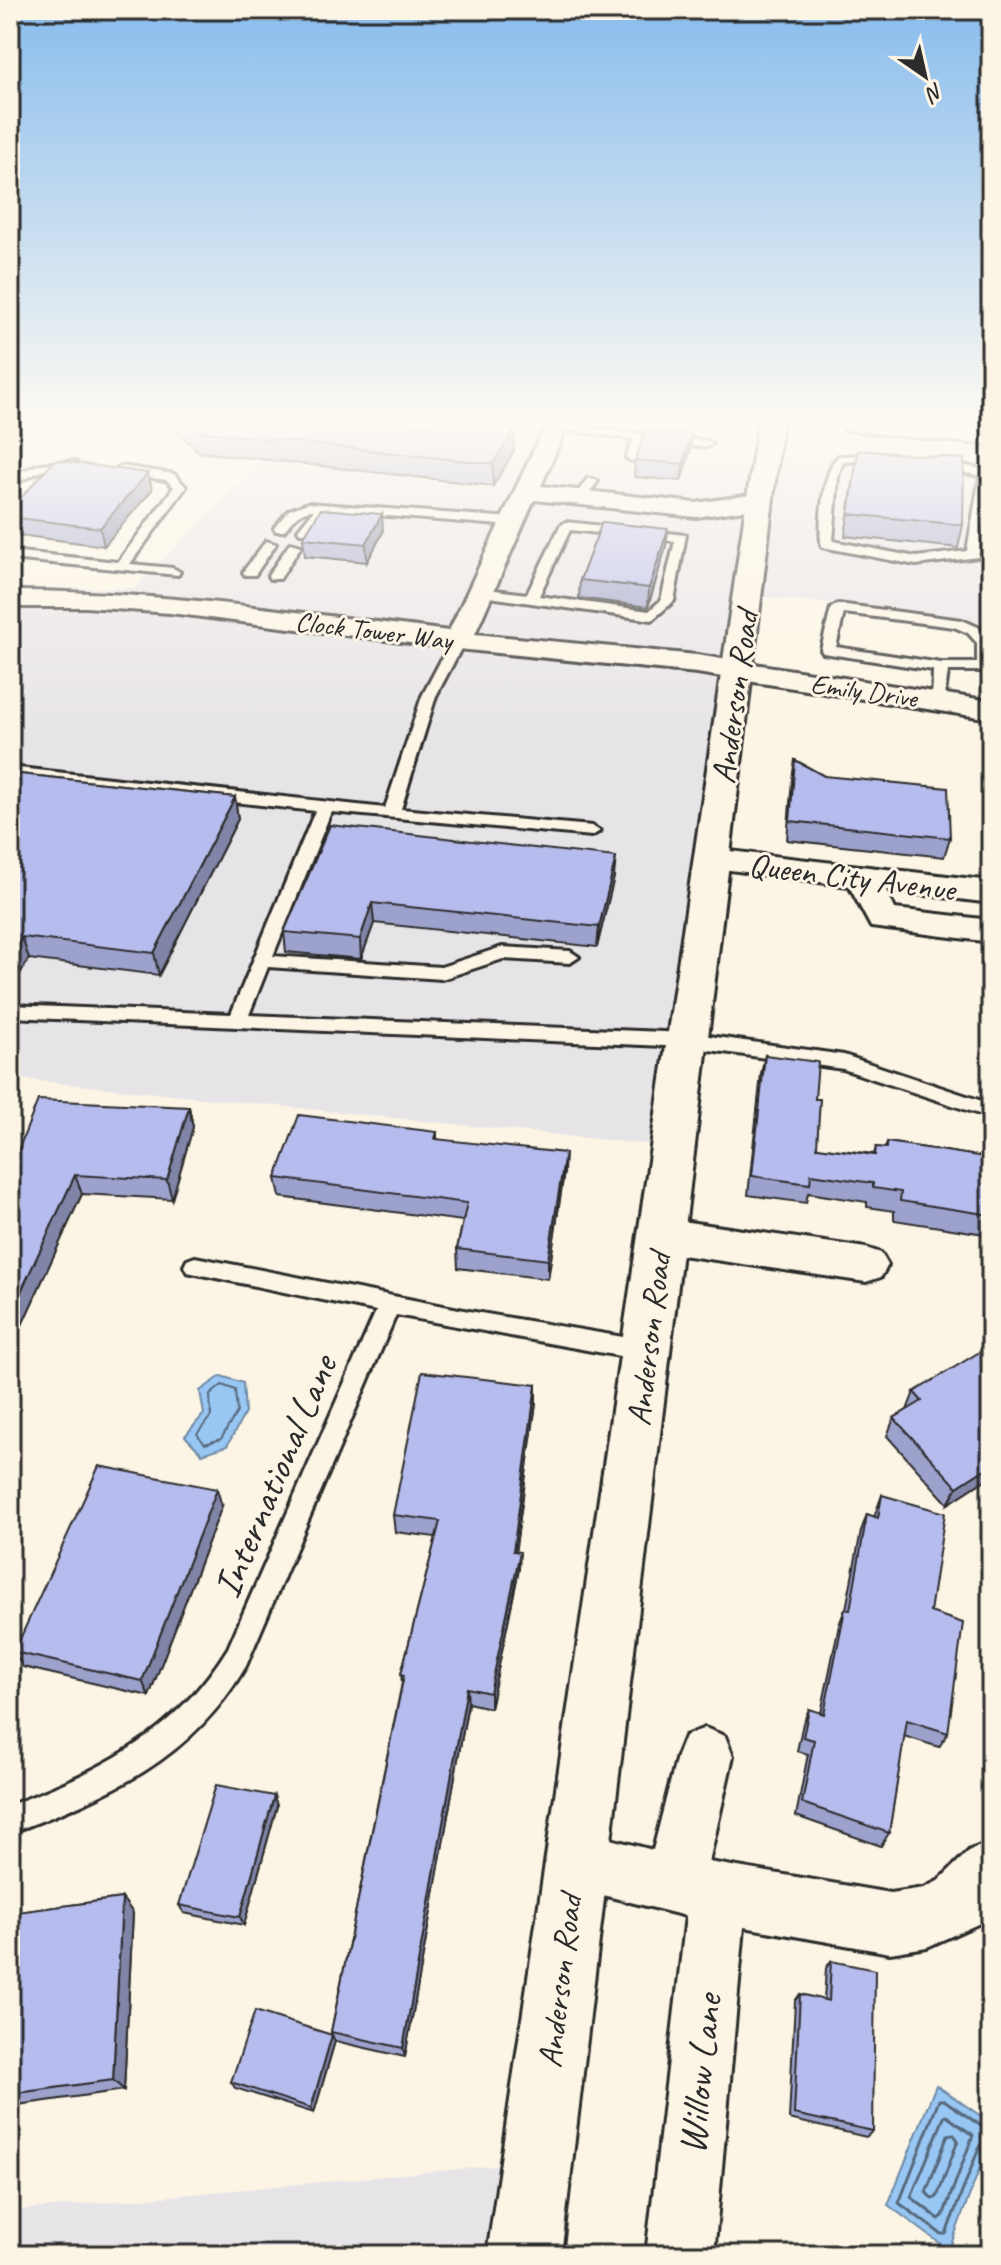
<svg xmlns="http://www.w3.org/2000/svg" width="1001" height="2265" viewBox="0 0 1001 2265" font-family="Caveat,sans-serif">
<rect width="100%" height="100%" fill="#fcf5e5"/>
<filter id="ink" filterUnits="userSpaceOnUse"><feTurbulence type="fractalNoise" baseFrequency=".0125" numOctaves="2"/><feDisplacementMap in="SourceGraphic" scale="16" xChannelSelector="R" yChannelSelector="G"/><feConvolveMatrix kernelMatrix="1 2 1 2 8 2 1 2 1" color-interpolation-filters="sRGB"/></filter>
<g filter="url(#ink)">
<g fill="#e7e4e8">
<path d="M10,424H991V624L848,605L748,596L673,1147L10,1078V588H135L259,462L10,436Z"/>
<path d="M535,2162L524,2255H10V2211Z"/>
</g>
<g fill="#99c7f4" stroke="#6d89a4" stroke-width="2">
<path d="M221,1376L243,1383L245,1413L227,1446L202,1454L185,1436L204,1414L200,1391Z"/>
<path d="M936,2085L991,2123V2138L949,2250L888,2205Z"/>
</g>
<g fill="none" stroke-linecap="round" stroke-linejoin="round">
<path stroke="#57697b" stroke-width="2" d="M222,1385L235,1390L237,1412L221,1439L205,1444L197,1434L211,1416L210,1395Z"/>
<g stroke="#57697b" stroke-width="3">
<path d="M945,2115L973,2135L943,2216L939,2219L911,2197Z"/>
<path d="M991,2129L984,2128L944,2100H939L899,2203L941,2234H946L980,2145L991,2139"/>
<path d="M953,2134L958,2140L937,2197L932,2199L926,2192L948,2135Z"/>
</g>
<defs>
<g id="service">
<path d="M554,424L706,441L712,444L706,447L644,440L638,458L632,461L626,458L633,439L558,429L552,426Z"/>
<path d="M881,455L885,456V460L843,462L838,476L833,541L916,557L967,551L980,476L936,467L934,465L940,461L991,471L978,557L916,565L822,547C817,530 824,464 839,456Z"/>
<path d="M73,461L77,463V467L41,471L10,486V476L40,464Z"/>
<path d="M121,466L174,474L186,487L130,564L173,568L180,572L178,575L10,559V551L118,562L174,487L166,480L117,473L115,470Z"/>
<path d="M588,478L598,481L584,500H576L574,497Z"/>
<path d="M308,503L512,518L518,522L512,526L326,511L308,533H300L298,530L314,510C299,510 293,520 284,531H276L274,528L289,510Z"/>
<path d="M566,522L686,535L674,601L652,620L475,595V589L480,588L527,594L560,526ZM570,530L675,541L661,600L649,611L539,596Z"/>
<path d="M266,541L276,544L255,575H245L243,572Z"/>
<path d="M290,543L301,546L280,579H270L268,576Z"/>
<path d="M838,604L962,620L978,627L991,642V664L981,671H948L944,701L937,705L932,704L933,670L823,653L821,650L831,608ZM844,613L954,627L968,633L977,643V663H941L836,647Z"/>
<path d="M458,637L465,641L436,696L401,809L592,826L600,831L592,836L331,812L273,956L441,967L502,947L570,951L579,957L570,963L503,959L442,979L268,967L249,1015L688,1033L844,1055L991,1104V1118L843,1069L688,1047L10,1017V1005L231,1014L315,811L10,777V767L385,808L422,696L451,641Z"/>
<path d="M195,1257L469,1311L647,1341L655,1344L658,1351L655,1358L647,1361L396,1315L246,1666C191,1761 108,1796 10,1833V1805C101,1771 175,1734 228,1648L376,1311L187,1272L184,1266L187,1260Z"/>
</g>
<g id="minor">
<path d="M546,424H568L541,486L696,503L758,494L767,496L770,501L767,506L758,508L696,517L534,500L475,634L697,655L991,701V719L697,673L458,649L170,613L86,607H10V591C157,591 303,613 449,631Z"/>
<path d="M712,849L991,881V903L886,890L895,909L991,920V942L871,927L849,886L700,866L695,859L700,852Z"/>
<path d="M661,1218L866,1248L881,1253L888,1265L881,1277L866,1282L661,1252L646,1247L640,1235L646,1223Z"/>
<path d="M705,1728L725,1736L733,1756L709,1862L890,1893L924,1888L938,1881L970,1850L991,1842V1912L980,1923L927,1947L890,1953L744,1927L714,2255H646L686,1916L575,1888L554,1880L546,1859L554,1838L575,1830L653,1850L677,1756L685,1736Z"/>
</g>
<path id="tertiary" d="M758,424H782L561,2255H487Z"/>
<path id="secondary" d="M841,424H928L991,429V445L853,431L844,429Z"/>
</defs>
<use href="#service" stroke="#2b2b2b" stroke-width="6"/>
<use href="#minor" stroke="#2b2b2b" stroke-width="6"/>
<use href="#tertiary" stroke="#2b2b2b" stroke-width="6"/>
<use href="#secondary" stroke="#2b2b2b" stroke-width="6"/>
<use href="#service" fill="#fcf5e5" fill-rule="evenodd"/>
<use href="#minor" fill="#fcf5e5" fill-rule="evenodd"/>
<use href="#tertiary" fill="#fcf5e5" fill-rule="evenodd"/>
<use href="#secondary" fill="#fcf5e5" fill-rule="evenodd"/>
</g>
<g fill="#9da2cd" stroke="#2b2b2b" stroke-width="2">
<path d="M169,424H458L514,451L493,486L199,452Z"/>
<path d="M692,434L690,451L681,481L634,477L635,460Z"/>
<path d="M858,450L963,525L958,548L845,536Z"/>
<path d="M148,473L152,490L104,546L10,534V510Z"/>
<path d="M668,529L666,546L648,607L579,598L580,580Z"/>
<path d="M383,532L367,562L305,556L303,538Z"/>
<path d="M795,760L824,776L950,838L944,857L787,840L792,779Z"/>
<path d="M10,773L235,797L238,819L159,975L29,959L10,990Z"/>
<path d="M330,825L614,877L597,947L374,923L361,959L286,952L284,932Z"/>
<path d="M765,1055L815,1099L817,1147L874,1154L876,1147L885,1148L887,1142L991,1158V1235L894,1220V1211L867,1207V1202L808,1193L806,1203L748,1195L761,1074Z"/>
<path d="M189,1107L193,1127L172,1199L82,1194L10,1351V1171Z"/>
<path d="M437,1132V1139L564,1172L548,1279L458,1268L457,1249L463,1221L280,1197L276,1178Z"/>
<path d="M536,1385V1403L515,1552L519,1569L490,1708L468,1703L405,2057L335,2041L314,2113L235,2088L231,2082L332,2035L331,2032L402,1683L401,1674L436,1537L395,1532L393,1515Z"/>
<path d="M914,1392L991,1476L948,1504L887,1436L894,1418L907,1410Z"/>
<path d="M882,1495L930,1612L948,1733L939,1747L904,1736L889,1833L881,1846L796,1816L808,1754L797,1751L803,1723L809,1709L821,1713L839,1625L845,1609H846L861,1531L867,1514L874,1517Z"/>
<path d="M222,1506L149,1696L23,1667L14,1652Z"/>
<path d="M274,1796L277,1806L244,1925L184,1913L179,1905Z"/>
<path d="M122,1898L133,1913L124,2090L10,2106V1913Z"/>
<path d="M831,1961L873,2131L866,2137L789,2119L795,2001L800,1994L824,2000L826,1968Z"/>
</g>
<g fill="#8084a7" stroke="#2b2b2b" stroke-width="2">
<path d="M514,430V451L493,486V464Z"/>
<path d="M692,434L690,451L681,481L683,464Z"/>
<path d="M148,473L152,490L104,546L100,528Z"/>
<path d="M382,514L383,532L367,562L366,544Z"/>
<path d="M668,529L666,546L648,607L649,588Z"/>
<path d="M235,797L238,819L159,975L154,953Z"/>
<path d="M616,857L614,877L597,947L599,927Z"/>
<path d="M372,903L374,923L361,959L360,939Z"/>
<path d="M22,937L29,959L10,990V956Z"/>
<path d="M189,1107L193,1127L172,1199L167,1180Z"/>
<path d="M565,1153L564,1172L548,1279V1260Z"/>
<path d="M75,1175L82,1194L10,1351V1315Z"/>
<path d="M536,1385V1403L513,1568V1551Z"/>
<path d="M991,1465V1476L948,1504L957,1487Z"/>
<path d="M217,1489L222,1506L149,1696L142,1681Z"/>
<path d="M520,1552L519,1569L490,1708V1693Z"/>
<path d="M467,1688L468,1703L405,2057L403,2048Z"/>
<path d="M274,1796L277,1806L244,1925L240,1917Z"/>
<path d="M122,1898L133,1913L124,2090L113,2080Z"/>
<path d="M332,2035L335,2041L314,2113L311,2108Z"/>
</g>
<g fill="#b7bcee" stroke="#2b2b2b" stroke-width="2">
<path d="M188,424H458L514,430L493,464L196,431Z"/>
<path d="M646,430L692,434L683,464L635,460Z"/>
<path d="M858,450L964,459L963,525L849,514Z"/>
<path d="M55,460L148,473L100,528L10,517V510Z"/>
<path d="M321,509L382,514L366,544L303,538Z"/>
<path d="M602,522L668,529L649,588L580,580Z"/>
<path d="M795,760L824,776L948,788L950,838L790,821Z"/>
<path d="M10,773L235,797L154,953L22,937L10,956Z"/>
<path d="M330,825L616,857L599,927L372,903L360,939L284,932Z"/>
<path d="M765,1055L818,1062L815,1099H820L817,1147L875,1155L876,1147L887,1148V1142L991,1158V1215L900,1201L901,1192L873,1188V1183L811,1174L810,1184L752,1176Z"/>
<path d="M38,1100L189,1107L167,1180L75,1175L10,1315V1171Z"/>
<path d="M299,1115L437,1132L435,1139L565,1153L548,1260L457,1249L467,1203L276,1178Z"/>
<path d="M991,1345V1465L957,1487L894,1418L922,1401L914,1392Z"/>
<path d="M422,1372L536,1385L513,1551L520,1552L490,1693L467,1688L403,2048L331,2032L404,1675L401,1674L440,1521L393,1515Z"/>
<path d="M99,1466L217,1489L142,1681L14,1652Z"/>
<path d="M882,1495L945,1513L930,1612L963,1623L948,1733L907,1720L889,1833L802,1803L814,1740L803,1737L809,1709L824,1714L845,1609L850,1610L867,1514L878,1518Z"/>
<path d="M216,1785L274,1796L240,1917L179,1905Z"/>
<path d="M122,1898L113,2080L10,2094V1913Z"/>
<path d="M831,1961L875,1970L873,2131L794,2114L800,1994L829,2001Z"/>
<path d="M255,2011L332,2035L311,2108L231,2082Z"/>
</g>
</g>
<linearGradient id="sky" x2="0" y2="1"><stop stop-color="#88bced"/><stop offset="0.57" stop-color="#fefaf3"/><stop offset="1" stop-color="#fefaf3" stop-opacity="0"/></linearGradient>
<rect width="1001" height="741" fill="url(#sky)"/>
<g text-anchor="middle" stroke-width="6" stroke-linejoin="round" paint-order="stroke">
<g font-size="28" fill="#2b2b2b" stroke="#fcf5e5">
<text transform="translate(374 630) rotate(7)" y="10">Clock Tower Way</text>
<text transform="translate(864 690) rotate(8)" y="10">Emily Drive</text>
</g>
<g font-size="34" fill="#2b2b2b" stroke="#fcf5e5">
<text transform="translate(734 697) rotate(-82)" y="12">Anderson Road</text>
<text transform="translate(852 876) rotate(7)" y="12">Queen City Avenue</text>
<text transform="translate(648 1339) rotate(-83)" y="12">Anderson Road</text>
<text transform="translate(559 1981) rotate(-83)" y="12">Anderson Road</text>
</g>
<g font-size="40" fill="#2b2b2b" stroke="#fcf5e5">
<text transform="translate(274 1476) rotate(-67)" y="14">International Lane</text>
<text transform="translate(699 2074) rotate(-84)" y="14">Willow Lane</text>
</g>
</g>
<rect width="1001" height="2265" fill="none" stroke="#fcf5e5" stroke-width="40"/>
<rect x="20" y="20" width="961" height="2225" fill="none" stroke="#2b2b2b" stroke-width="3" filter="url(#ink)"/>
<g transform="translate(925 76) rotate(146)" stroke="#fcf5e5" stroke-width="6" paint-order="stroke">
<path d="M0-6L14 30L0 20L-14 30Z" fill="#2b2b2b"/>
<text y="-12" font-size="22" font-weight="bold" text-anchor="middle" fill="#2b2b2b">N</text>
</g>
</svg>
